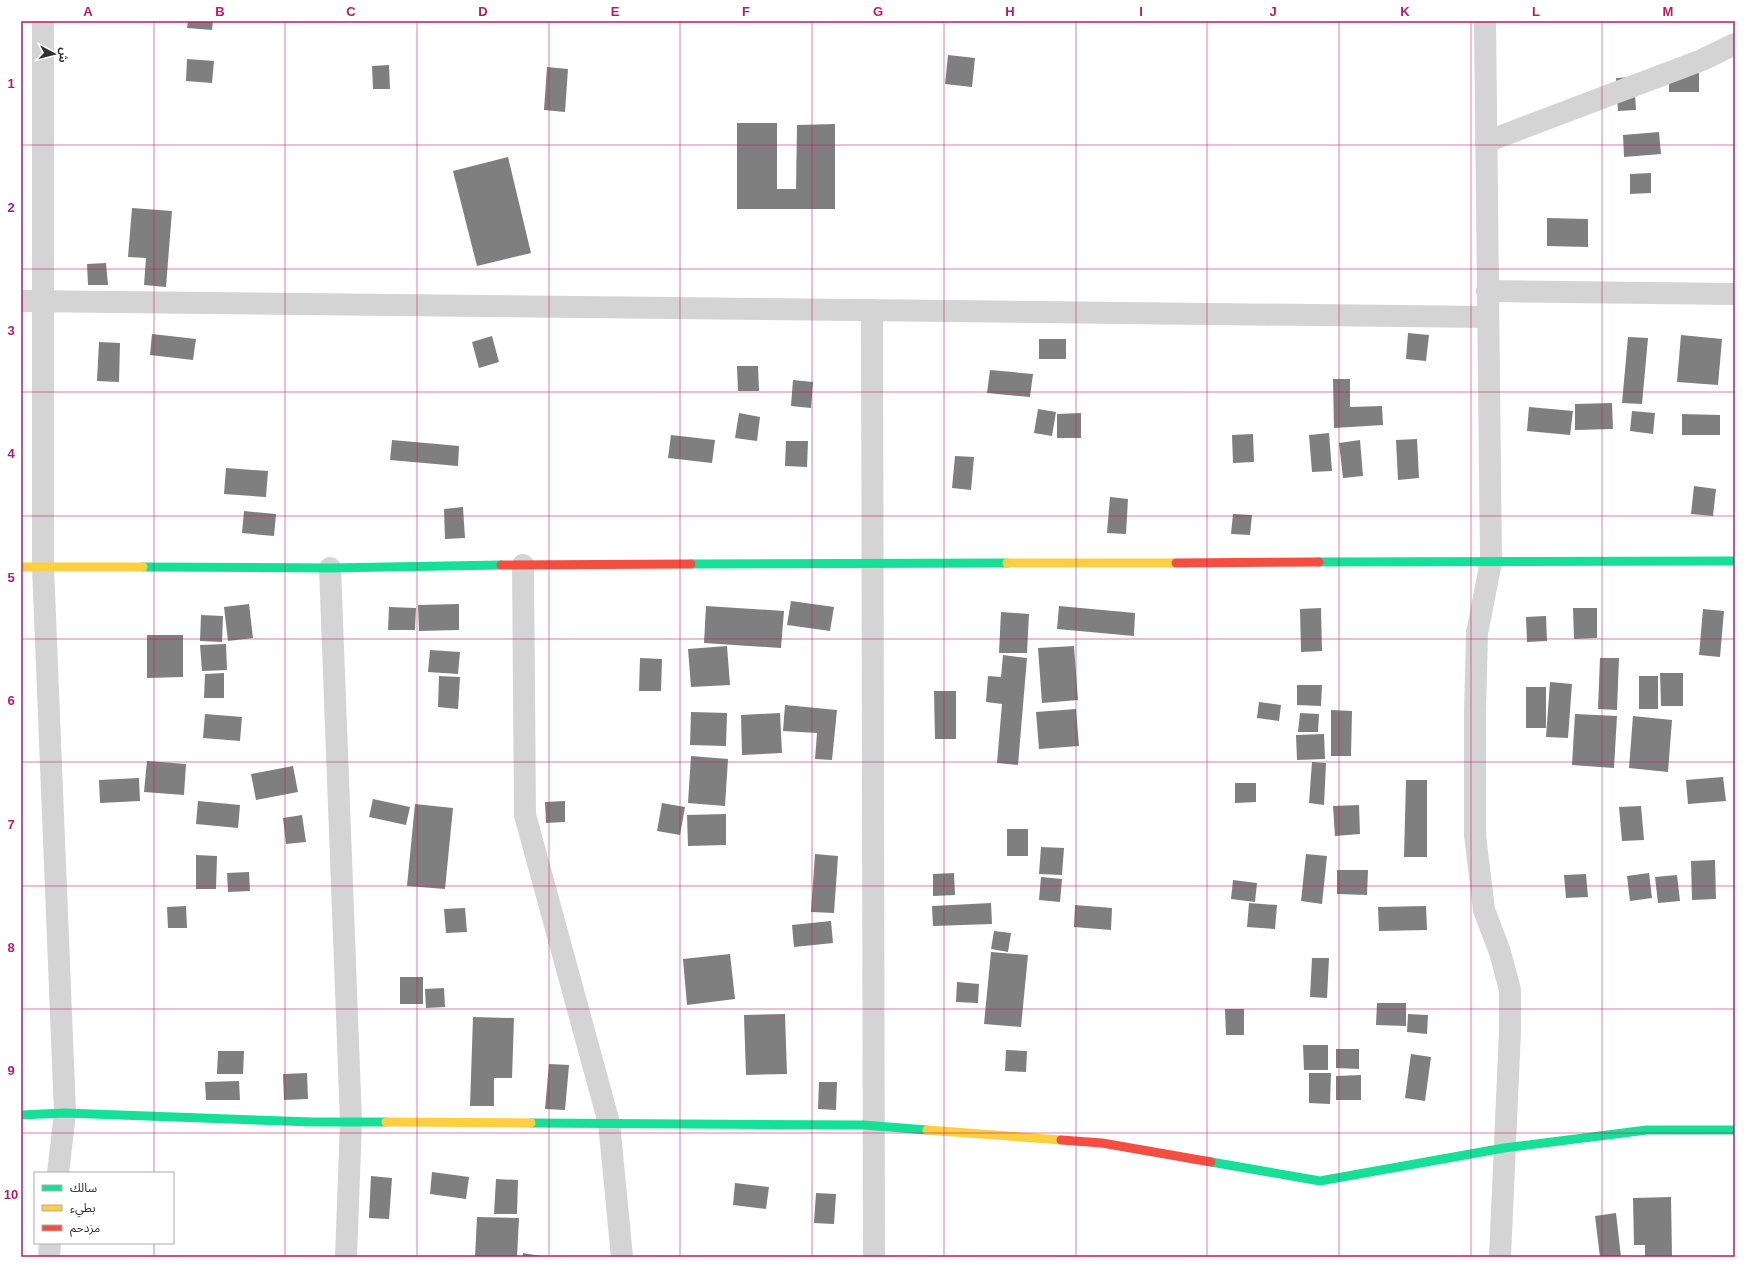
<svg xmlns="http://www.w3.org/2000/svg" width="1756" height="1278" viewBox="0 0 1756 1278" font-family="Arial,'Noto Sans Arabic',sans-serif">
<rect width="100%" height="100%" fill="#fff"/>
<g fill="#7f7f7f">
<path d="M188,21H213L212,30L187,28Z"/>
<path d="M948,55L975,58L972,87L945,84Z"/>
<path d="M187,59L214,61L212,83L186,81Z"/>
<path d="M389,65L390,89H373L372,66Z"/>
<path d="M547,67L568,69L565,112L544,110Z"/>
<path d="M1669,70L1699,71V92H1669Z"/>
<path d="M1634,77L1636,110L1618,111L1616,78Z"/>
<path d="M737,123H777V189H796L797,125L835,124V209H737Z"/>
<path d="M1659,132L1661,154L1624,157L1623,135Z"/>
<path d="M508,157L531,253L477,266L453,171Z"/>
<path d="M1651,173V193L1630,194V174Z"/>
<path d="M132,208L172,211L166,287L144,285L146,258L128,257Z"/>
<path d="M1547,218L1588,219V247L1547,246Z"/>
<path d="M106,263L108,285H88L87,264Z"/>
<path d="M1408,333L1429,335L1426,361L1406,359Z"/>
<path d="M152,334L196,339L193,360L150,355Z"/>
<path d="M1681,335L1722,339L1718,385L1677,382Z"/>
<path d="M492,336L499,362L479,368L472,342Z"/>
<path d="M1628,337L1648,338L1642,404L1622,403Z"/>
<rect x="1039" y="339" width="27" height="20"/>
<path d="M99,342L120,343L119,382L97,381Z"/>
<path d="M737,366H758L759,391H738Z"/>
<path d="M990,370L1033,374L1030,397L987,393Z"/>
<path d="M1333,379H1350V407L1382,406L1383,425L1334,428Z"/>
<path d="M793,380L813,382L811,408L791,406Z"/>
<path d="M1612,403L1613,429L1575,430V404Z"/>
<path d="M1529,407L1573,411L1570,435L1527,431Z"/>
<path d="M1038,409L1056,412L1052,436L1034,433Z"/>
<path d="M1632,411L1655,413L1653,434L1630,431Z"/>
<path d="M739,413L760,417L757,441L735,438Z"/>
<path d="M1081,413V438H1057V414Z"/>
<path d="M1682,414L1720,415V435H1682Z"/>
<path d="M1329,433L1332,471L1312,472L1309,435Z"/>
<path d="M1253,434L1254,462L1233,463L1232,435Z"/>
<path d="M671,435L715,440L712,463L668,458Z"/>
<path d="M1417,439L1419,478L1398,480L1396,440Z"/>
<path d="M392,440L459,446L458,466L390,460Z"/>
<path d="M1360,440L1363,476L1343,478L1339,443Z"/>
<path d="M786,441H808L807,467L785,466Z"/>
<path d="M955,456L974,457L971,490L952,488Z"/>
<path d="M226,468L268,471L266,497L224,494Z"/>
<path d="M1694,486L1716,489L1713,516L1691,514Z"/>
<path d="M1110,497L1128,499L1126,534L1107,533Z"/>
<path d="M463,507L465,538L445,539L444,509Z"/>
<path d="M244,511L276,514L274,536L242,533Z"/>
<path d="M1233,514L1252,515L1250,535L1231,534Z"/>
<path d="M791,601L834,607L830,631L787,625Z"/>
<path d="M249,604L253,638L228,641L224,607Z"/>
<path d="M459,604V630L419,631L418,605Z"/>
<path d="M706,606L784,611L781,648L704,643Z"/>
<path d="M1059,606L1135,613L1134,636L1057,629Z"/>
<path d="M389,607L416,608L415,630H388Z"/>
<path d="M1321,608L1322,651L1301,652L1300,609Z"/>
<path d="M1573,608H1597V638L1574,639Z"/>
<path d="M1703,609L1724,611L1720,657L1699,655Z"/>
<path d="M1001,612L1029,614L1027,653H999Z"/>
<path d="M201,615L223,616L222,642L200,641Z"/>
<path d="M1546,616L1547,641L1527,642L1526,617Z"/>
<path d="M147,635H183V677L147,678Z"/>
<path d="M226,644L227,670L202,671L200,645Z"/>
<path d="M727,646L730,685L691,687L688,649Z"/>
<path d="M1074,646L1078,700L1042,703L1038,648Z"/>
<path d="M430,650L460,652L458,674L428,672Z"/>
<path d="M1003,655L1027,658L1018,765L997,763L1002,704L986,702L988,676L1001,677Z"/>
<path d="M640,658L662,659L661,691H639Z"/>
<path d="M1600,658H1619L1617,710L1598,709Z"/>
<path d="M224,673V698H204L205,674Z"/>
<path d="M1660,673H1683V706H1661Z"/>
<path d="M439,676L460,677L458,709L438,707Z"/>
<rect x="1639" y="676" width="19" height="33"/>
<path d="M1550,682L1572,684L1568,738L1546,737Z"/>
<path d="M1297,685H1322L1321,706L1297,705Z"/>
<rect x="1526" y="687" width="20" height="41"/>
<path d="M934,691H956V739H935Z"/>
<path d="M1259,702L1281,705L1279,721L1257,718Z"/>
<path d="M785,705L837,710L832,760L815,759L817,733L783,731Z"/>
<path d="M1076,709L1079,746L1039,749L1036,712Z"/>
<path d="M1331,710L1352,711L1351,756H1331Z"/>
<path d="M691,712L727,713L726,746L690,745Z"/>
<path d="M780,713L782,753L742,755L741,715Z"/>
<path d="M1300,713L1319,714L1318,732H1298Z"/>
<path d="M205,714L242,717L240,741L203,738Z"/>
<path d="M1575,714L1617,716L1614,768L1572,765Z"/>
<path d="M1633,716L1672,720L1668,772L1629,768Z"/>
<path d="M1324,734L1325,759L1297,760L1296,735Z"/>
<path d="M691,756L728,759L725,806L688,803Z"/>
<path d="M147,761L186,764L184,795L144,792Z"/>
<path d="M1312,762L1326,763L1324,805L1309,803Z"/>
<path d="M293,766L298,792L256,800L251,774Z"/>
<path d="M1723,777L1726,801L1688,804L1686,780Z"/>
<path d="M139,778L140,801L100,803L99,780Z"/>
<path d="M1406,780H1427V857H1404Z"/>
<path d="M1235,783H1256V802L1235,803Z"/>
<path d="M373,799L410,807L406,825L369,817Z"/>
<path d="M198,801L240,805L238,828L196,824Z"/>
<path d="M565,801V822L546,823L545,802Z"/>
<path d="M662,803L685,807L680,835L657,831Z"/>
<path d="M415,804L453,808L445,889L407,886Z"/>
<path d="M1359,805L1360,834L1335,836L1333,806Z"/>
<path d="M1641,806L1644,840L1622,841L1619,807Z"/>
<path d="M726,814V845L688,846L687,815Z"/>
<path d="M302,815L306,842L286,844L283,818Z"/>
<rect x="1007" y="829" width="21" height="27"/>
<path d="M1041,847L1064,848L1062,875L1039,874Z"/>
<path d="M815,854L838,856L834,913L811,912Z"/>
<path d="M1306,854L1327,856L1322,904L1301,901Z"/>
<path d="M196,855L217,856L216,889H196Z"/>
<path d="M1715,860L1716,899L1692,900L1691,861Z"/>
<path d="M1337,870H1368L1367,895L1337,894Z"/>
<path d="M249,872L250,891L228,892L227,873Z"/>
<path d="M954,873L955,895L933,896V874Z"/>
<path d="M1649,873L1652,898L1630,901L1627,876Z"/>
<path d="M1586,874L1588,897L1566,898L1564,875Z"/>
<path d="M1677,875L1680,901L1658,903L1655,877Z"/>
<path d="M1041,877L1062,879L1060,902L1039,900Z"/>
<path d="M1233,880L1257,883L1255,902L1231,899Z"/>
<path d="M991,903L992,924L933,926L932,906Z"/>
<path d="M1249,903L1277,905L1275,929L1247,927Z"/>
<path d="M1075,905L1112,908L1111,930L1074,927Z"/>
<path d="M186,906L187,928H168L167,907Z"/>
<path d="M1426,906L1427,930L1379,931L1378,907Z"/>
<path d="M465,908L467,932L446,933L444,909Z"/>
<path d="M831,921L833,943L794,947L792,925Z"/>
<path d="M994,931L1011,933L1008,952L991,949Z"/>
<path d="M991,952L1028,955L1021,1027L984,1024Z"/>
<path d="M730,954L735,999L687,1005L683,959Z"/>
<path d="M1312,958H1329L1327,998L1310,997Z"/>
<rect x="400" y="977" width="23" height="27"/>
<path d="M957,982L979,984L978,1003L956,1002Z"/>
<path d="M444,988L445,1007L426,1008L425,989Z"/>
<path d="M1377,1003H1406V1026L1376,1025Z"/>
<path d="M1225,1009H1244V1035H1226Z"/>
<path d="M785,1014L787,1074L746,1075L744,1015Z"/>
<path d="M1408,1014L1428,1015L1427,1034L1407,1032Z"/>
<path d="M473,1017L514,1018L512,1078H494V1106H470Z"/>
<path d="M1303,1045H1328V1070H1304Z"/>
<path d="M1336,1049H1359V1069L1336,1068Z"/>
<path d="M1006,1050L1027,1051L1026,1072L1005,1071Z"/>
<path d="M218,1051H244L243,1074H217Z"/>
<path d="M1411,1054L1431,1057L1425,1101L1405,1098Z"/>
<path d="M549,1064L569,1065L565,1110L545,1109Z"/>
<path d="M307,1073L308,1099L284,1100L283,1074Z"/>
<path d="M1309,1073H1331L1330,1104L1309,1103Z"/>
<path d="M1361,1075V1100H1336V1076Z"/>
<path d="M239,1081L240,1100H206L205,1082Z"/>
<path d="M819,1082H837L836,1110L818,1109Z"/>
<path d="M432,1172L469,1177L466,1199L430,1194Z"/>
<path d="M371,1176L392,1178L389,1219L369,1218Z"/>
<path d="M496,1179L518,1180L517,1214H494Z"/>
<path d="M735,1183L769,1187L766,1209L733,1205Z"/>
<path d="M816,1193L836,1194L834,1224L814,1223Z"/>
<path d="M1671,1197L1672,1257H1645V1245H1634L1633,1198Z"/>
<path d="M1616,1213L1621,1257H1600L1595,1216Z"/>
<path d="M477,1217L519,1218L517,1257H475Z"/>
<path d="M523,1253L541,1256L540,1257H523Z"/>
</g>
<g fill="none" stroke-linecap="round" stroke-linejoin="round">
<g stroke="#d4d4d4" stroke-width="22">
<path d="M43,21V567L65,1113L58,1173"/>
<path d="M1485,21L1491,562L1477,633L1475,713V835L1484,910L1500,952L1510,990V1031L1500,1257"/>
<path d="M1486,142L1702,60L1735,44"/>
<path d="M1487,291L1735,294"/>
<path d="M21,301L1488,317"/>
<path d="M872,310L874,1257"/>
<path d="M523,565L525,815L609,1123L622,1257"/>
<path d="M330,568L351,1122L346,1257"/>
<path d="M49,1257L50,1243"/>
</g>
<g stroke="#16e098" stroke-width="9">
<path d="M1319,562L1735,561"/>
<path d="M691,564L1007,563"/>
<path d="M143,567L330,568L501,565"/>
<path d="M21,1115L65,1113L312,1122H386"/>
<path d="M531,1123L863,1125L927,1130"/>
<path d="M1211,1162L1320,1181L1504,1148L1647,1130H1735"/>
</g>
<g stroke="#ffcf43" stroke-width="9">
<path d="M1007,563H1176"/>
<path d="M21,567H143"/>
<path d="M386,1122L531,1123"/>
<path d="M927,1130L1061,1140"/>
</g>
<g stroke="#f24e42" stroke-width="9">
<path d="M1176,563L1319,562"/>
<path d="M501,565L691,564"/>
<path d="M1061,1140L1102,1143L1211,1162"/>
</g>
</g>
<path fill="none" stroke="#c2185b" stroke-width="1" stroke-opacity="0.55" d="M154,21V1173M285,21V1257M417,21V1257M549,21V1257M680,21V1257M812,21V1257M944,21V1257M1076,21V1257M1207,21V1257M1339,21V1257M1471,21V1257M1602,21V1257M21,145H1735M21,269H1735M21,392H1735M21,516H1735M21,639H1735M21,762H1735M21,886H1735M21,1009H1735M21,1133H1735M154,1243V1257"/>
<rect width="1756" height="1278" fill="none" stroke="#ffffff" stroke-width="44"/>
<rect x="34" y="1172" width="140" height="72" fill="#ffffff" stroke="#acacac"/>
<rect x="42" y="1185" width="20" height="6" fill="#16e098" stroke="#acacac"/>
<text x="70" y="1192" font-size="12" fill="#303030">سالك</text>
<rect x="42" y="1205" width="20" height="6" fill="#ffcf43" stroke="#acacac"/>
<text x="70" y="1212" font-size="12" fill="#303030">بطيء</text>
<rect x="42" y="1225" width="20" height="6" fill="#f24e42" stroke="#acacac"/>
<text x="70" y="1232" font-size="12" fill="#303030">مزدحم</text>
<g transform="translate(54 54) rotate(97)" stroke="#ffffff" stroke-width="3" paint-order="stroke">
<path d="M0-3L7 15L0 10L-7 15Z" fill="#303030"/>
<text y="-6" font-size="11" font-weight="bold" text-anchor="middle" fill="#303030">ش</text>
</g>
<rect x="22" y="22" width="1712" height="1234" fill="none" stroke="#c2185b" stroke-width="1.5"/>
<g font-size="13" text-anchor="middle" font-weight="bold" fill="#c2185b">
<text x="88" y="16">A</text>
<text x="220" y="16">B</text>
<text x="351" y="16">C</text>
<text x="483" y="16">D</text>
<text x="615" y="16">E</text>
<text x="746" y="16">F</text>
<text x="878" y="16">G</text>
<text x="1010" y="16">H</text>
<text x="1141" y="16">I</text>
<text x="1273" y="16">J</text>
<text x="1405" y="16">K</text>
<text x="1536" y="16">L</text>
<text x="1668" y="16">M</text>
<text x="11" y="88">1</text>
<text x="11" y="212">2</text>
<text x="11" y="335">3</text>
<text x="11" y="458">4</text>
<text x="11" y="582">5</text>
<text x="11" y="705">6</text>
<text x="11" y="829">7</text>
<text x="11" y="952">8</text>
<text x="11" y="1075">9</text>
<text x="11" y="1199">10</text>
</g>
</svg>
